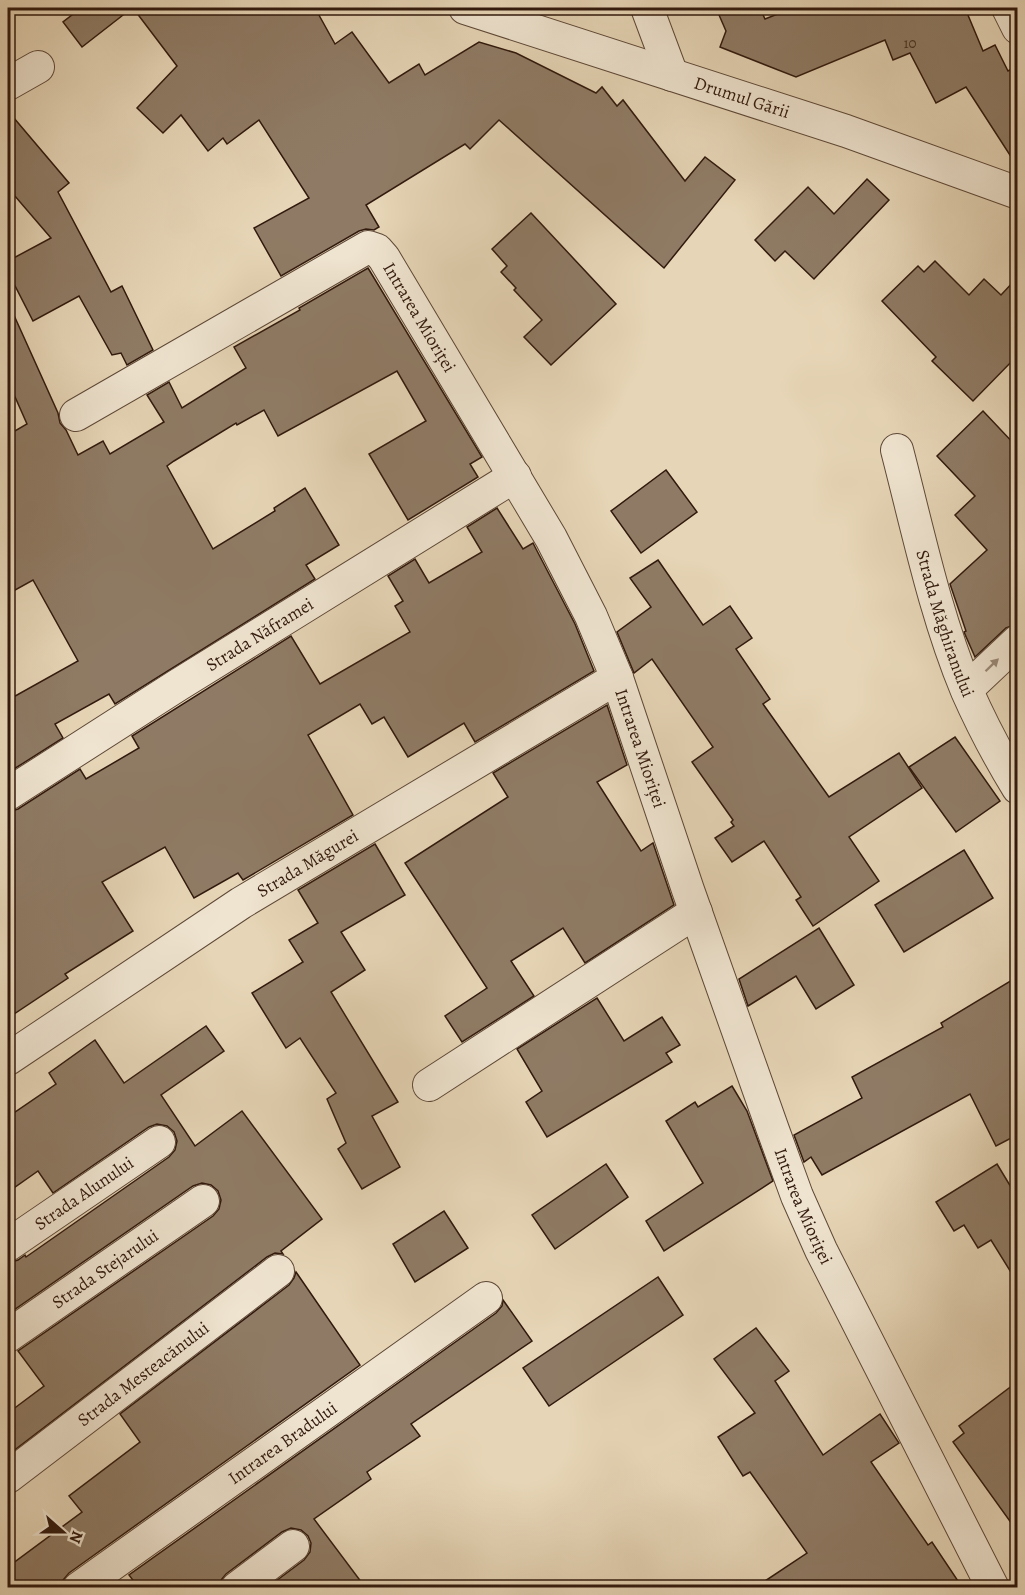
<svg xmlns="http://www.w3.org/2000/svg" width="1025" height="1595" viewBox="0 0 1025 1595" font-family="Alegreya,serif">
<rect width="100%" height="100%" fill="#e6d5b6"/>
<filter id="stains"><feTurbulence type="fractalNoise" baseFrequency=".00333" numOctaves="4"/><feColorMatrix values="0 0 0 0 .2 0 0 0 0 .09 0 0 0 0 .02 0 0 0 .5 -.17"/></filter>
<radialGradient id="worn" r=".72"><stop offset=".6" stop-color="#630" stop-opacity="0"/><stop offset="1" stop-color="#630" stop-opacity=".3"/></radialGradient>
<g fill="#8f7b65" stroke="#31190d" stroke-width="1.5">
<path d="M81,8H132L82,47L63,22Z"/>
<path d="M133,8H315L335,44L352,32L389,83L419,64L425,75L479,42L516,53L596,93L602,87L617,106L623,100L685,181L705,157L735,180L664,268L499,120L470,149L465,144L366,205L379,227L374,230L366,229L359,231L281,276L254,228L309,198L259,120L227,144L223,138L208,151L181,115L163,133L137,108L177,66Z"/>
<path d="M716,8H760L765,19L793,8H965L983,51L995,45L1008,71L1017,66V166L966,87L936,103L910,53L893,60L885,40L796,77L720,47L726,31Z"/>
<path d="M8,111L69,183L58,192L111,292L122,286L153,350L127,365L121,353L112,355L79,296L33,321L8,272V261L51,238L8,188Z"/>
<path d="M867,179L889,200L814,279L785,251L775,261L755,240L808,187L834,214Z"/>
<path d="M531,213L616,304L551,365L524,337L542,320L514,290L516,288L501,272L507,266L492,249Z"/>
<path d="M935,261L969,295L984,279L1001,295L1017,278V356L973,401L932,361L936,357L882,301L918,266L924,272Z"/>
<path d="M368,268L482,457L470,464L478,477L408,520L369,454L426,421L397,371L278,436L264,410L237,425L236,423L174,461L167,466L213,549L275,511L274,508L305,488L339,545L306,565L315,579L115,704L109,694L55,724L63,738L14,769L8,759V700L78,661L33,580L8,594V435L27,424L8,381V302L58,413L60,423L66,430L78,455L103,441L110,454L164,422L147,395L169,382L182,408L246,368L234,347L300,310L299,308Z"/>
<path d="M983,411L1017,447V624L1006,628L975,657L964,632L966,631L950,584L987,550L955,515L975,496L937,456Z"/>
<path d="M666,470L697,512L641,553L611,511Z"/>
<path d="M497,508L523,549L533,543L535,547L575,624L594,671L475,742L464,723L408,757L384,717L372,724L360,704L308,735L353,815L243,880L238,873L194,898L165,847L102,882L133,931L65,974L68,978L8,1018V812L18,809L80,769L86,779L139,748L132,736L291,636L320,684L410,632L395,606L403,601L388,576L415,559L429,583L482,552L467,527Z"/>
<path d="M658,560L703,625L730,606L752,638L736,649L770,699L763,704L829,797L899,753L922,788L849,837L879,881L813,926L796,900L801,897L764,841L732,862L715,838L734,826L731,822L733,820L692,762L713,747L652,659L634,673L617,632L651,607L630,578Z"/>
<path d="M607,705L627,765L597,782L641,851L653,843L674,905L585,963L563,928L511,961L534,996L462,1042L445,1016L487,988L405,863L508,797L493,773Z"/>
<path d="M955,737L1000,801L956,832L909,767Z"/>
<path d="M375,844L405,895L341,932L365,970L331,992L398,1102L372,1116L400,1167L362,1189L338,1149L346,1143L327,1099L336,1093L300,1038L286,1048L252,993L303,962L289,940L318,923L298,890Z"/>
<path d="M964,850L993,898L904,952L875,905Z"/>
<path d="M819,928L854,985L816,1009L796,976L748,1006L739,979Z"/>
<path d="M1017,977V1135L996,1146L970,1094L822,1175L811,1157L804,1162L794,1135L862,1098L852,1077L943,1027L941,1023Z"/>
<path d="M597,998L624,1041L662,1017L680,1045L666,1053L672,1062L547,1137L526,1102L542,1091L517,1049Z"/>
<path d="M206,1026L224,1051L161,1095L195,1146L242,1111L322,1219L281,1251L283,1254L275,1253L267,1257L8,1455V1413L44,1386L18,1351L213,1216L219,1209L221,1200L218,1191L211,1185L202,1183L193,1186L8,1314V1263L18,1260L25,1255L26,1257L169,1157L175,1150L177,1141L174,1132L167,1126L157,1124L149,1127L53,1193L38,1171L8,1192V1117L56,1084L49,1073L95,1040L124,1083Z"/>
<path d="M732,1086L747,1111L773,1181L664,1251L646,1221L703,1183L666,1121L695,1102L698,1107Z"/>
<path d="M606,1164L628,1197L555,1249L532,1215Z"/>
<path d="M997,1164L1017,1197V1282L991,1240L978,1248L964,1225L954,1231L936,1202Z"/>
<path d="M444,1211L468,1248L415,1282L393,1244Z"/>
<path d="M296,1272L360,1365L69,1573L63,1580L61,1587H8V1567L82,1512L69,1496L140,1442L120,1414L289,1285L294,1278Z"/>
<path d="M658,1277L683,1315L549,1406L523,1368Z"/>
<path d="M503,1300L532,1341L411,1424L420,1436L367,1472L371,1479L314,1519L365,1587H268L304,1560L310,1552L311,1543L308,1536L301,1530L291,1528L282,1532L226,1574L221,1580L219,1587H138L129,1575L496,1313L502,1306Z"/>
<path d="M756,1328L789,1371L775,1381L823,1455L880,1414L899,1443L871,1462L928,1545L932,1542L962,1587H756L807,1553L750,1472L743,1476L718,1437L755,1413L714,1359Z"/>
<path d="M1017,1382V1531L953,1442L964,1433L959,1426Z"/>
</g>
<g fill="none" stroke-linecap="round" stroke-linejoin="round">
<defs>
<g id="minor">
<path id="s1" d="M465,8L846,131L1018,193"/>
<path d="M647,8L672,75"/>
<path d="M1008,8L1018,28"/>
<path d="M8,84L38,67"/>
<path id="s2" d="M76,415L368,247L377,250L384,258L551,538L591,616L617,678L688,890L773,1130L797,1196L821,1250L993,1588"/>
<path id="s3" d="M897,450C918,531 935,614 967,691C982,725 999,757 1018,788"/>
<path d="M967,689L1018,641"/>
<path id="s4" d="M8,794L178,685L515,476"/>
<path id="s5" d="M8,1059L241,903L617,678"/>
<path d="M429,1085L696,912"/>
<path id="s6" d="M8,1245L159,1142"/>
<path id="s7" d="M8,1336L203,1201"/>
<path id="s8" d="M8,1477L278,1271"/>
<path id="s9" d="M79,1588L486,1298"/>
<path d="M237,1588L293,1546"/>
</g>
</defs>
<use href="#minor" stroke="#5e4837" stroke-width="34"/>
<use href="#minor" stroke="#efe4d0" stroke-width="32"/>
</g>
<defs><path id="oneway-solid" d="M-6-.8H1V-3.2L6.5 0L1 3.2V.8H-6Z" transform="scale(1.5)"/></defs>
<use fill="#9a8978" href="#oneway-solid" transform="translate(992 665) rotate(-44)"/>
<g text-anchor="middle" stroke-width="6" stroke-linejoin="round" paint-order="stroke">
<g font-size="15" fill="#483223">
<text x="910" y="48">10</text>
</g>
<g font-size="18" fill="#31190d" stroke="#efe4d0">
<text dy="6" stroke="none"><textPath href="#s1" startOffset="291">Drumul Gării</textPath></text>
<text dy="6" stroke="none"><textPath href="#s2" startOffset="426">Intrarea Mioriței</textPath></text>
<text dy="6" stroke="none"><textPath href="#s3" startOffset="180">Strada Măghiranului</textPath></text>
<text dy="6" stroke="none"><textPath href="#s4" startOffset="298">Strada Năframei</textPath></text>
<text dy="6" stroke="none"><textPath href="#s2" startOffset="912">Intrarea Mioriței</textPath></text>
<text dy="6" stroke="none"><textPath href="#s5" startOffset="358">Strada Măgurei</textPath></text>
<text dy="6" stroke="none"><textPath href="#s6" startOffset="92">Strada Alunului</textPath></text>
<text dy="6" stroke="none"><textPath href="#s2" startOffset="1398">Intrarea Mioriței</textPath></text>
<text dy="6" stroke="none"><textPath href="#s7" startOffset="118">Strada Stejarului</textPath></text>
<text dy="6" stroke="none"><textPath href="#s8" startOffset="170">Strada Mesteacănului</textPath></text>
<text dy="6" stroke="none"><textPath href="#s9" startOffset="250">Intrarea Bradului</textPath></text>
</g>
</g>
<rect width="1025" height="1595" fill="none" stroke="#e6d5b6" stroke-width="30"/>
<rect x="9" y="9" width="1007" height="1577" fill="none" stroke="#31190d" stroke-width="3"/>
<rect x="15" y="15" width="995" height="1565" fill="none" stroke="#31190d" stroke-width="1.5"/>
<g transform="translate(63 1532) rotate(111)" stroke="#efe4d0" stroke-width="4.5" paint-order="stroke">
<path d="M0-4.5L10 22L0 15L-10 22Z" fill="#31190d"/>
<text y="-9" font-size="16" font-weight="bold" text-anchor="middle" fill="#31190d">N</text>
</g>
<rect width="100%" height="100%" filter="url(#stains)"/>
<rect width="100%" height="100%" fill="url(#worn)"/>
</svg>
